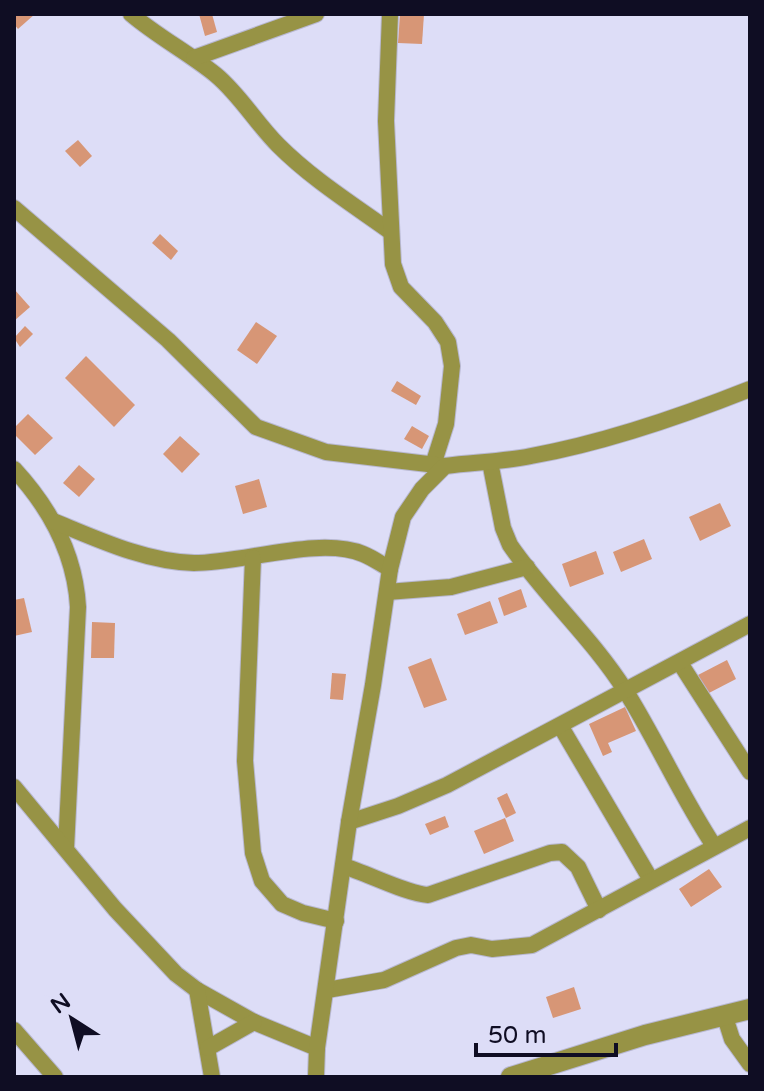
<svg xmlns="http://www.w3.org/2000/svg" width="764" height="1091" viewBox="0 0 764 1091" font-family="'Varela Round',sans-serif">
<rect width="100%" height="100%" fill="#ddddf7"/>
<g fill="#d79676">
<path d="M14,14H35L18,29L14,24Z"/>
<path d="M199,14H212L217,32L205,36Z"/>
<path d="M400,14H424L422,44L398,43Z"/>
<path d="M78,140L92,156L80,167L65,151Z"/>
<path d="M160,234L178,251L171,260L152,243Z"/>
<path d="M14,289L30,307L14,321Z"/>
<path d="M256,322L277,336L257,364L237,350Z"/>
<path d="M25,326L33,334L20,347L14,338Z"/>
<path d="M86,356L135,405L114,427L65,378Z"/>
<path d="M397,381L421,396L416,405L391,391Z"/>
<path d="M28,414L53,438L35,455L14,434V428Z"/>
<path d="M412,426L429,436L422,449L404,439Z"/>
<path d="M180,436L200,454L182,473L163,454Z"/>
<path d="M79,465L95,479L79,497L63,483Z"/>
<path d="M259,479L267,507L243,514L235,486Z"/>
<path d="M720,503L731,526L700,541L689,517Z"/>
<path d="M644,539L652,559L621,572L613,552Z"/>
<path d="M596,551L604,574L570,587L562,564Z"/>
<path d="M521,589L527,607L504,616L498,598Z"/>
<path d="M24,598L32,632L14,636V600Z"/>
<path d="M490,601L498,623L465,635L457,614Z"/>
<path d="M92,622L115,623L114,658H91Z"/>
<path d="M431,658L447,700L424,708L408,667Z"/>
<path d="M727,660L736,679L707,694L698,675Z"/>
<path d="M332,673L346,674L343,700L330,699Z"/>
<path d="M625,707L636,731L608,743L612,752L603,756L589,724Z"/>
<path d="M507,793L516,813L506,818L497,798Z"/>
<path d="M445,816L449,827L430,835L425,824Z"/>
<path d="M505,818L514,841L484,854L474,831Z"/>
<path d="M709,869L722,887L691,907L679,889Z"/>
<path d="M574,987L581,1009L553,1018L546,997Z"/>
</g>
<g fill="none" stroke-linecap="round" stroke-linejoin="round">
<defs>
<g id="minor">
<path d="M131,14C158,37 189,53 216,75C240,95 256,123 278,145C312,179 352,204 391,232"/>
<path d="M390,14L386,121L393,264L401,287L435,322L448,342L452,366L446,424L433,465"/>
<path d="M194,58L316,14"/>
<path d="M14,208L168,340L256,427L326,452L445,466"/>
<path d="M490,462L503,528L510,545C545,596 592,638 625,690C657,741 681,796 714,846"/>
<path d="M14,469C50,508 75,553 78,607L66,849"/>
<path d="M53,521C97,539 146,562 194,563C243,563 320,536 363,554C373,558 381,564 390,569"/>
<path d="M253,558L245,761L253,853L262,881L282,904L303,913L336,921"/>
<path d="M387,592L451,587L527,567"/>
<path d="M680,663L750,772"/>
<path d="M561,727L651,880"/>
<path d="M14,787L115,909L176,974L197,990L254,1022L317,1048"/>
<path d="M349,822L398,806L447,785L750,624"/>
<path d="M343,866C367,873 407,894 428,895L550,853L562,852L578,867L599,910"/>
<path d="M197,990L212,1077"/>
<path d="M327,990L384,980L456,948L471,945L492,949L532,945L750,828"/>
<path d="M724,1014L732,1039L750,1064"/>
<path d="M14,1030L55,1077"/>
<path d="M208,1048L254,1022"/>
<path d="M316,1077L317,1048L349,822L373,685L390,569L403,517L422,489L445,466C474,462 503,462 531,456C603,443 682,416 750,389"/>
</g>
<path id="tertiary" d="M511,1077L645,1035L750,1009"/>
</defs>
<use href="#minor" stroke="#b8b8d1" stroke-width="18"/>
<use href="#tertiary" stroke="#b8b8d1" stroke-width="22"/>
<use href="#minor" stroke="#979345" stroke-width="16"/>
<use href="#tertiary" stroke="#979345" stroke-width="20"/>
</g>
<rect width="764" height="1091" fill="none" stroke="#0f0d23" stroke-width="32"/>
<g transform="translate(72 1019) rotate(324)" stroke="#ddddf7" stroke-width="6" paint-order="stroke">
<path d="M0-6L14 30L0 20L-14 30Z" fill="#0f0d23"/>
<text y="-12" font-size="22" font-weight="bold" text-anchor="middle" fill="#0f0d23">N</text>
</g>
<path d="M476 1043v12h140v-12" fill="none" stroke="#0f0d23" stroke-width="4"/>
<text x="488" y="1043" font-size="24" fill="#0f0d23" stroke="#ddddf7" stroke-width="6" paint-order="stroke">50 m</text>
</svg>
